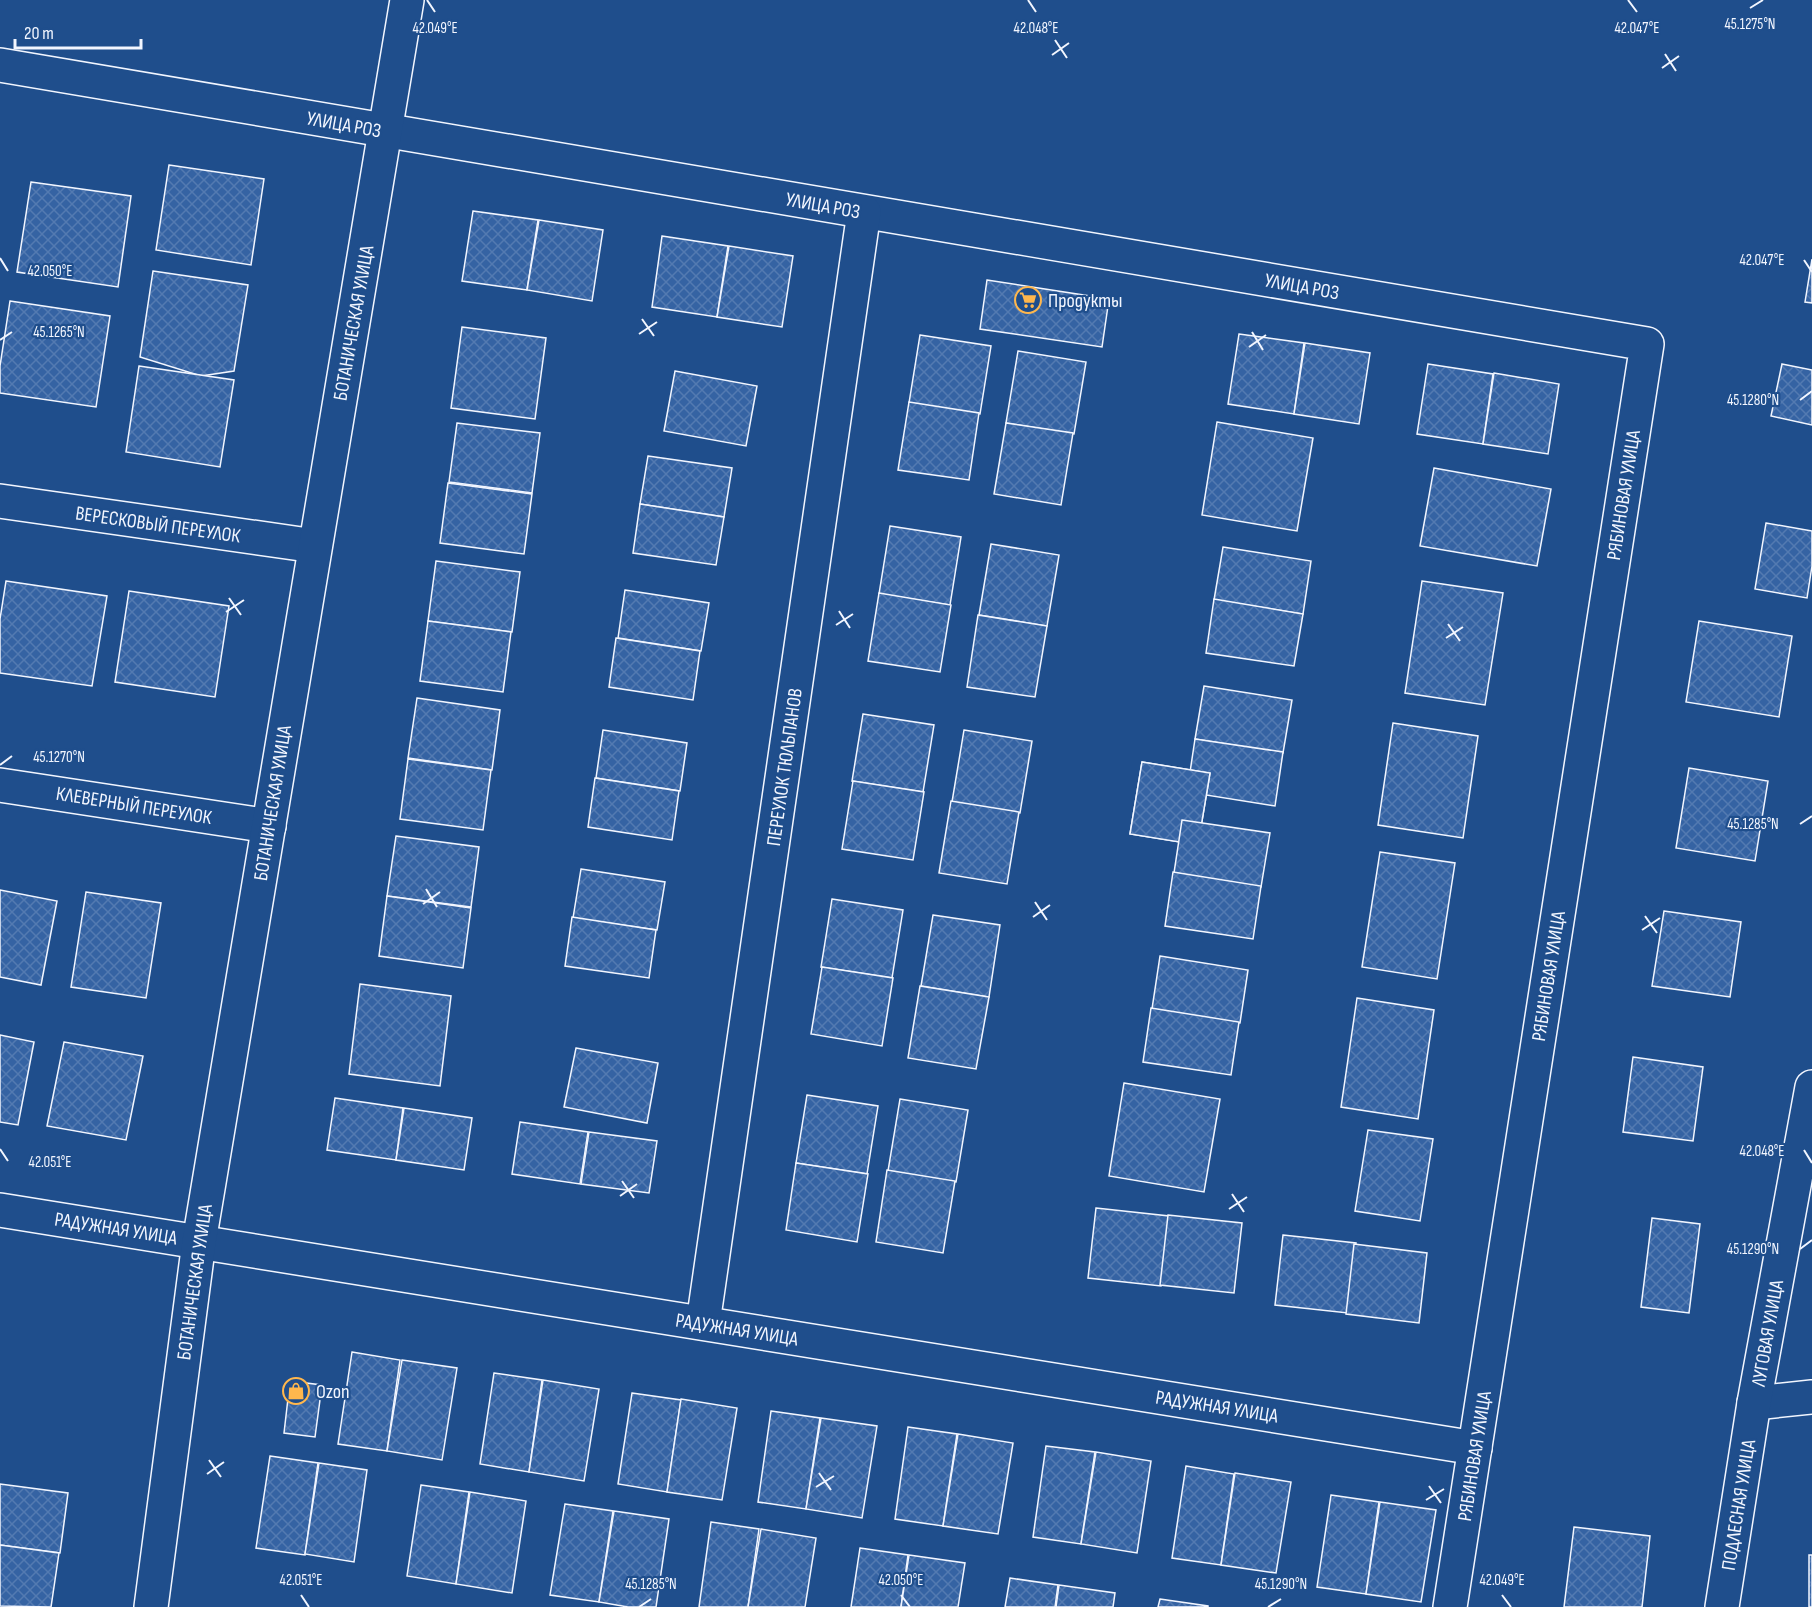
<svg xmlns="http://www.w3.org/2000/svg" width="1812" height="1607" viewBox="0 0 1812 1607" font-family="'Sofia Sans Condensed',sans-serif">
<defs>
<pattern id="building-cross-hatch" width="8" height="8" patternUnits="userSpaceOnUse" patternTransform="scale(1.5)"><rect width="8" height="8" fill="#3563a3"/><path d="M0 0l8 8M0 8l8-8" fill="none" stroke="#537ab1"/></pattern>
</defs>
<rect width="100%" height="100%" fill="#1f4e8c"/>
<g fill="url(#building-cross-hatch)" stroke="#f2f6ff" stroke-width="1.5">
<path d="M169,165L264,179L251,265L156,250Z"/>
<path d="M31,182L131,196L118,287L17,272Z"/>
<path d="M473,211L538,220L527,290L462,281Z"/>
<path d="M539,220L603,230L592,301L527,290Z"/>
<path d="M662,236L728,246L717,317L652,307Z"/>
<path d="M729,246L793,256L782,327L717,317Z"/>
<path d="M1812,259V303L1805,302Z"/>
<path d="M153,271L248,285L234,371L201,376L140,357Z"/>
<path d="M987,280L1109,299L1102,347L980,329Z"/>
<path d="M10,301L110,316L96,407L0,393V366Z"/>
<path d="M462,327L546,338L535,419L451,408Z"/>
<path d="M1239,334L1304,343L1294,414L1228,404Z"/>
<path d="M920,335L991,346L980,414L909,403Z"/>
<path d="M1305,343L1370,353L1359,424L1294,414Z"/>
<path d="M1018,351L1086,362L1074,434L1006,423Z"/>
<path d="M1428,364L1493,374L1483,444L1417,434Z"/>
<path d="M1782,364L1812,370V425L1771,416Z"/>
<path d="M139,366L234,380L220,467L126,452Z"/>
<path d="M675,371L757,386L746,446L664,431Z"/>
<path d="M1494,373L1559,384L1548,454L1483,444Z"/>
<path d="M909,402L979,413L969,480L898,470Z"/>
<path d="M1217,422L1313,438L1297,531L1202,515Z"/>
<path d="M457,423L540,433L532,493L449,482Z"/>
<path d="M1006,423L1073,433L1061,505L994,494Z"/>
<path d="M648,456L732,468L724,517L640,504Z"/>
<path d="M1434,468L1551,489L1537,566L1420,546Z"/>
<path d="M448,483L532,494L524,554L440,543Z"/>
<path d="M640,504L724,517L716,565L633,553Z"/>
<path d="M1766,523L1812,531V566L1807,598L1755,589Z"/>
<path d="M890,526L961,537L950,605L879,594Z"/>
<path d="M991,544L1059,555L1047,626L979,615Z"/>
<path d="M1223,547L1311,561L1303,614L1214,600Z"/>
<path d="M436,561L520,572L512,632L428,621Z"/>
<path d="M6,581L107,596L92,686L0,673V619Z"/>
<path d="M1422,581L1503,593L1485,705L1405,693Z"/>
<path d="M625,590L709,603L701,651L618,638Z"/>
<path d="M129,591L229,606L215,697L115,682Z"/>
<path d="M879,593L951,605L940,672L868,661Z"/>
<path d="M1214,599L1303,614L1294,666L1206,653Z"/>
<path d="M978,615L1047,626L1035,697L967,687Z"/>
<path d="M428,621L511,632L503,692L420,681Z"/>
<path d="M1699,621L1792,636L1779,717L1686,702Z"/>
<path d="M616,638L700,651L693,700L609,687Z"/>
<path d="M1204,686L1292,700L1283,753L1195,739Z"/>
<path d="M417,698L500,710L492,770L408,758Z"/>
<path d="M863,714L934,725L923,792L852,781Z"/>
<path d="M1393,723L1478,736L1463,838L1378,825Z"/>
<path d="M603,730L687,743L680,791L596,778Z"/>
<path d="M964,730L1032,741L1020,813L952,802Z"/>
<path d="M1195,739L1283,752L1275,806L1187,792Z"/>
<path d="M408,759L491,770L483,830L400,819Z"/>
<path d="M1142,762L1210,773L1198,845L1130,834Z"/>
<path d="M1142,762L1210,773L1198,845L1130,834Z"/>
<path d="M1689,768L1768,781L1755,861L1676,848Z"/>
<path d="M595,778L679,791L672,840L588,827Z"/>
<path d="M853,781L924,792L913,860L842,849Z"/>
<path d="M951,801L1019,812L1007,884L939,873Z"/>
<path d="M1182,820L1270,833L1261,887L1174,873Z"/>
<path d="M396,836L479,847L471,907L387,896Z"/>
<path d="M1380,852L1455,863L1437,979L1362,967Z"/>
<path d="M581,869L665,882L657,930L573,918Z"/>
<path d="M1173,872L1261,886L1253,939L1165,926Z"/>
<path d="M0,890L57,901L41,985L0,977Z"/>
<path d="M86,892L161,903L146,998L71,987Z"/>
<path d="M387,896L471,908L463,968L379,956Z"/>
<path d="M832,899L903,910L892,978L821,967Z"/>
<path d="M1664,911L1741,922L1730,997L1652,986Z"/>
<path d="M933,915L1000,925L989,997L921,986Z"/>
<path d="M572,917L656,930L649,978L565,966Z"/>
<path d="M1160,956L1248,970L1240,1023L1152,1009Z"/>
<path d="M822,967L893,978L882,1046L811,1034Z"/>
<path d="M360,984L451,996L440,1086L349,1074Z"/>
<path d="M920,986L989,997L976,1069L908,1058Z"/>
<path d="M1357,998L1434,1010L1418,1119L1341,1107Z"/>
<path d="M1151,1008L1239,1022L1231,1075L1143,1062Z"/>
<path d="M0,1035L34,1042L18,1125L0,1122Z"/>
<path d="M64,1042L143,1056L126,1140L47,1126Z"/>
<path d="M576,1048L658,1063L647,1123L564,1107Z"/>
<path d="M1633,1057L1703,1067L1693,1141L1623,1132Z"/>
<path d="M1124,1083L1220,1099L1204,1192L1109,1176Z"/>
<path d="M807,1095L878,1106L867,1174L796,1163Z"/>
<path d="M335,1098L403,1108L396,1160L327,1150Z"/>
<path d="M900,1099L968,1110L956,1182L888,1171Z"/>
<path d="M404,1108L472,1118L464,1170L396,1160Z"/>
<path d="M520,1122L588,1132L580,1184L512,1174Z"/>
<path d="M1368,1130L1433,1139L1420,1221L1355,1211Z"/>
<path d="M589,1132L657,1141L649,1193L581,1184Z"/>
<path d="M796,1163L868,1174L857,1242L786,1230Z"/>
<path d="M887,1170L955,1181L943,1253L876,1242Z"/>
<path d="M1096,1208L1169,1216L1161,1286L1088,1278Z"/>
<path d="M1168,1215L1242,1223L1234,1293L1160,1285Z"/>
<path d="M1652,1218L1700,1224L1689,1313L1641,1307Z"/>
<path d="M1283,1235L1356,1243L1348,1313L1275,1305Z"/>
<path d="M1354,1244L1427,1253L1419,1323L1346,1314Z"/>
<path d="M352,1352L400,1360L387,1451L338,1444Z"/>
<path d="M402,1360L457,1368L442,1460L387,1451Z"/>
<path d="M494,1373L542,1380L529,1472L480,1464Z"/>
<path d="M543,1380L599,1389L584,1481L529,1472Z"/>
<path d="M290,1381L322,1385L315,1437L284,1433Z"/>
<path d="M632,1393L681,1400L667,1492L618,1484Z"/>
<path d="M681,1399L737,1408L722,1500L667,1492Z"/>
<path d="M771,1411L820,1418L806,1509L758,1502Z"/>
<path d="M821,1418L877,1426L862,1518L806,1509Z"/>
<path d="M908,1427L957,1434L943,1526L895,1519Z"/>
<path d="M958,1434L1013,1443L998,1534L943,1526Z"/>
<path d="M1046,1446L1095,1452L1081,1544L1033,1537Z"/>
<path d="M1096,1452L1151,1461L1137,1553L1081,1544Z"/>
<path d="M270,1456L318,1463L305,1555L256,1548Z"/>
<path d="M319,1463L367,1470L354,1562L305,1554Z"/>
<path d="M1186,1466L1234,1474L1221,1565L1172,1558Z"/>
<path d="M1235,1473L1291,1482L1276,1573L1221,1565Z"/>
<path d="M0,1484L68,1493L60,1553L0,1545Z"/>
<path d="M421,1485L469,1492L456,1584L407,1576Z"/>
<path d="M470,1492L526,1501L512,1593L456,1584Z"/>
<path d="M1331,1495L1379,1502L1366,1594L1317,1587Z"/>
<path d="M1380,1502L1436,1510L1421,1602L1366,1594Z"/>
<path d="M565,1504L613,1511L599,1602L550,1595Z"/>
<path d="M614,1511L669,1519L656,1607H628L599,1602Z"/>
<path d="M711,1522L759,1529L748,1607H699Z"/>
<path d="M1574,1527L1650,1536L1642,1607H1564Z"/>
<path d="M761,1529L816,1538L805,1607H748Z"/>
<path d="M0,1545L59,1553L51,1607L0,1606Z"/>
<path d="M860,1548L908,1555L901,1607H851Z"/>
<path d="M909,1555L965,1563L958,1607H901Z"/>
<rect x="1809" y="1555" width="3" height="52"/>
<path d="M1010,1578L1058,1585L1055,1607H1005Z"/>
<path d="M1059,1585L1115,1593L1113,1607H1056Z"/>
<path d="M1160,1599L1208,1606V1607H1158Z"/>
</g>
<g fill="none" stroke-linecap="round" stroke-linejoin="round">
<defs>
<g id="street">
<path d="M0,65L1647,344L1450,1607"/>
<path d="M0,501L315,546"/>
<path d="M0,785L269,826"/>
<path d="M0,1210L1475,1448"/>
<path d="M703,1323L864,212"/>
<path d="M1754,1403L1812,1397"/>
<path d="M151,1607L199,1242L407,0"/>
<path d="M1722,1607L1754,1403L1812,1087"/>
</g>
</defs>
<use href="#street" stroke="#f2f6ff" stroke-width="36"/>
<use href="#street" stroke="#1f4e8c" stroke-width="33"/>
</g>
<path fill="none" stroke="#f2f6ff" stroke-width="2" d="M427,0L435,12M1028,0L1036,12M1628,0L1637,12M1750,8L1763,0M1055,40L1067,58M1665,54L1676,71M1052,55L1069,43M1662,68L1679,56M0,258L8,271M1804,260L1812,272M642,319L654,336M1252,332L1263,350M639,334L657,322M0,340L12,332M1249,347L1266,335M1800,400L1812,391M229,598L241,615M839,611L850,628M226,612L244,600M1448,624L1460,641M836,625L853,614M1446,638L1463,627M0,765L12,756M1800,824L1812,816M426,889L437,907M1035,902L1047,920M423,904L440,892M1645,916L1657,933M1033,917L1050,905M1642,930L1660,918M0,1149L8,1161M1804,1150L1812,1163M622,1181L634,1198M1232,1194L1244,1212M620,1196L637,1184M1229,1209L1247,1197M1800,1249L1812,1240M209,1460L221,1477M819,1473L831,1490M207,1474L224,1462M1429,1486L1441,1503M816,1487L834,1476M1426,1500L1444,1489M301,1595L309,1607M901,1595L910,1607M1502,1595L1511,1607M639,1607L651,1599M1268,1607L1281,1599"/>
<defs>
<symbol id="supermarket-ring" viewBox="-11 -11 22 22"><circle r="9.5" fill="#1f4e8c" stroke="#ffb74d" stroke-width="1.5"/><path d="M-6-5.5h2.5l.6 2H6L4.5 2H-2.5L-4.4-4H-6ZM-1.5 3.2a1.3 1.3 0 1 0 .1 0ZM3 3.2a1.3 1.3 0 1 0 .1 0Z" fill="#ffb74d"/></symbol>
<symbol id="shop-ring" viewBox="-11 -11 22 22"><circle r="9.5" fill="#1f4e8c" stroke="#ffb74d" stroke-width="1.5"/><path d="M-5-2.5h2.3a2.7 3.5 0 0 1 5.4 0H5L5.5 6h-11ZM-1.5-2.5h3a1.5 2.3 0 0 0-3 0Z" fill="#ffb74d"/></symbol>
</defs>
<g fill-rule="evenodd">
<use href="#supermarket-ring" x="1013" y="285" width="30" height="30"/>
<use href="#shop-ring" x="281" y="1376" width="30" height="30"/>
</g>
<g text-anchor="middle" stroke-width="4.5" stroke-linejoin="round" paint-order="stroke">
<g font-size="20" fill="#f2f6ff" stroke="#1f4e8c">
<text transform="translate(344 124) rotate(10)" y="7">УЛИЦА РОЗ</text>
<text transform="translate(823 205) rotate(10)" y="7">УЛИЦА РОЗ</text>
<text transform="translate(1302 286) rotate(10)" y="7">УЛИЦА РОЗ</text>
<text transform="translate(353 323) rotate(-80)" y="7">БОТАНИЧЕСКАЯ УЛИЦА</text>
<text transform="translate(1623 495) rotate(-81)" y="7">РЯБИНОВАЯ УЛИЦА</text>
<text transform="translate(158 524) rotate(8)" y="7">ВЕРЕСКОВЫЙ ПЕРЕУЛОК</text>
<text transform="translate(784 767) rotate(-82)" y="7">ПЕРЕУЛОК ТЮЛЬПАНОВ</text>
<text transform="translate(272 803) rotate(-81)" y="7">БОТАНИЧЕСКАЯ УЛИЦА</text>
<text transform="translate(134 805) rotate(9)" y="7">КЛЕВЕРНЫЙ ПЕРЕУЛОК</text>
<text transform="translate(1548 976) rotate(-81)" y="7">РЯБИНОВАЯ УЛИЦА</text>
<text transform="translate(116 1228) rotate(9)" y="7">РАДУЖНАЯ УЛИЦА</text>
<text transform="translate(194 1282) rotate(-82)" y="7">БОТАНИЧЕСКАЯ УЛИЦА</text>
<text transform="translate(737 1329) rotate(9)" y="7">РАДУЖНАЯ УЛИЦА</text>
<text transform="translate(1767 1333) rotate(-80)" y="7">ЛУГОВАЯ УЛИЦА</text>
<text transform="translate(1217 1406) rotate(9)" y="7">РАДУЖНАЯ УЛИЦА</text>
<text transform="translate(1474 1456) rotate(-81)" y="7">РЯБИНОВАЯ УЛИЦА</text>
<text transform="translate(1738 1505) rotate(-81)" y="7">ПОДЛЕСНАЯ УЛИЦА</text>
</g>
<g font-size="20" fill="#f2f6ff" stroke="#1f4e8c" text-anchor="start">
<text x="1048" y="307">Продукты</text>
<text x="316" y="1398">Ozon</text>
</g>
</g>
<g font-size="15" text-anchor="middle" fill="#f2f6ff" stroke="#1f4e8c" stroke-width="4.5" stroke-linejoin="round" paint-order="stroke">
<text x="1750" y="29">45.1275°N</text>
<text x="1036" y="33">42.048°E</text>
<text x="435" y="33">42.049°E</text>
<text x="1637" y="33">42.047°E</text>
<text x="1762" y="265">42.047°E</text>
<text x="50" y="276">42.050°E</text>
<text x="59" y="337">45.1265°N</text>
<text x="1753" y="405">45.1280°N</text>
<text x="59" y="762">45.1270°N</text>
<text x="1753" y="829">45.1285°N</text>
<text x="1762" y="1156">42.048°E</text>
<text x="50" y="1167">42.051°E</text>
<text x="1753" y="1254">45.1290°N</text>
<text x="301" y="1585">42.051°E</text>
<text x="901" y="1585">42.050°E</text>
<text x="1502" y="1585">42.049°E</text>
<text x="651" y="1589">45.1285°N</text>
<text x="1281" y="1589">45.1290°N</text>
</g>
<path d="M15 39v9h126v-9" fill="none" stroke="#f2f6ff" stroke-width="3"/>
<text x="24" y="39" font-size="18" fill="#f2f6ff" stroke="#1f4e8c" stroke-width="4.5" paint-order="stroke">20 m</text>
</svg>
